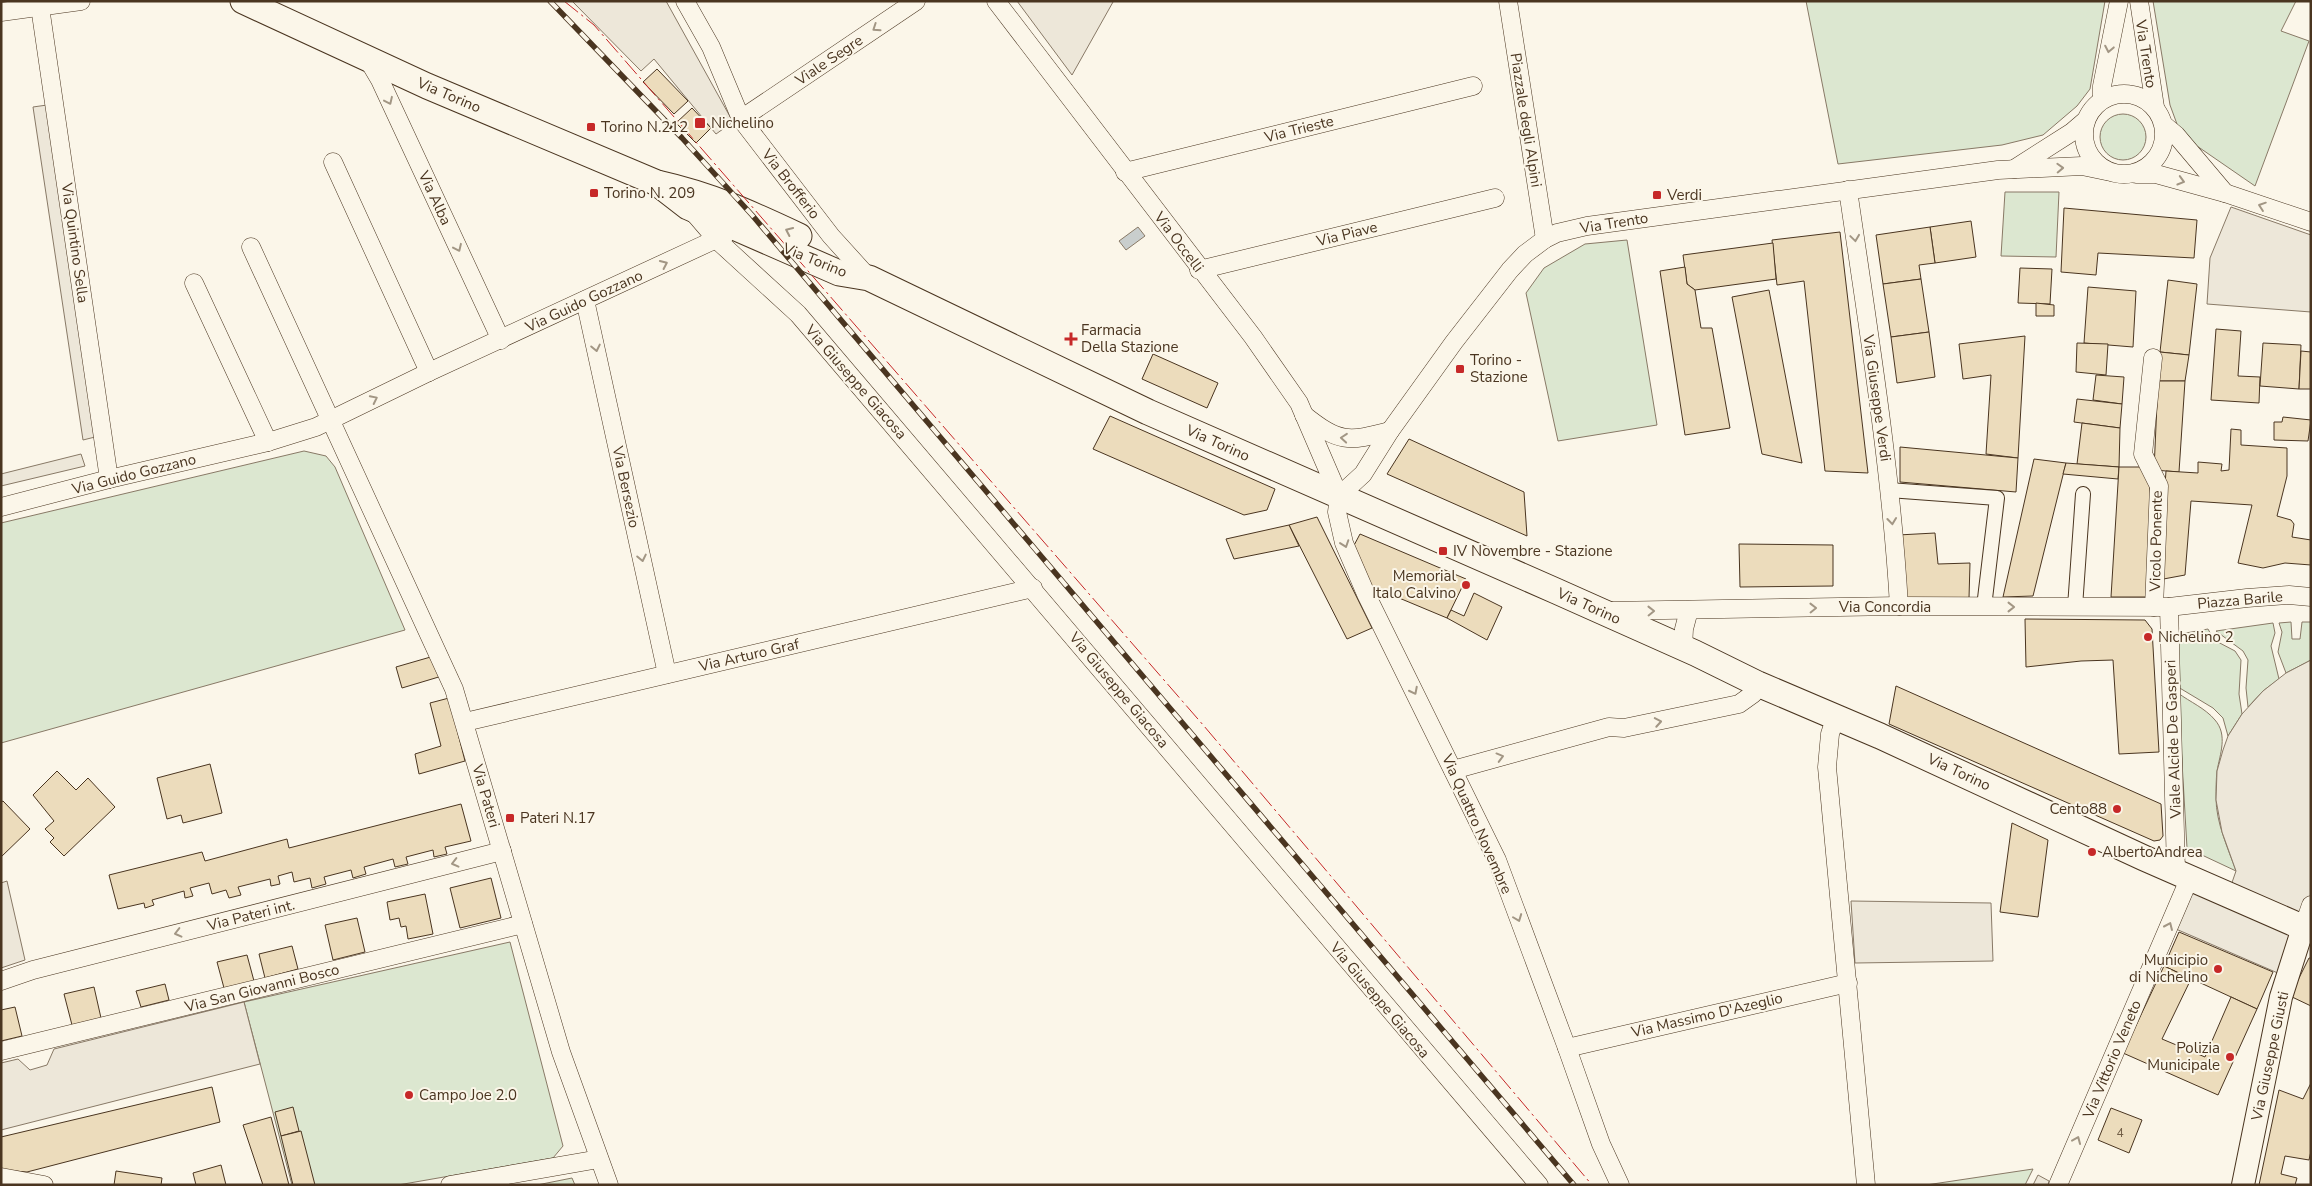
<svg xmlns="http://www.w3.org/2000/svg" width="2312" height="1186" viewBox="0 0 2312 1186" font-family="'Nunito Sans',sans-serif">
<rect width="100%" height="100%" fill="#fbf6e9"/>
<g fill="#dce7d0" stroke="#887966">
<path d="M1806,1H2105L2090,89L2077,106L2043,135L2002,145L1838,164Z"/>
<path d="M2153,1H2296L2281,31L2309,41L2255,186L2181,135L2170,105Z"/>
<circle cx="2123" cy="137" r="23"/>
<path d="M2005,192H2059L2056,257L2001,256Z"/>
<path d="M1627,240L1657,425L1558,441L1526,293L1544,268L1585,244Z"/>
<path d="M304,451L326,456L335,467L405,630L1,743V523Z"/>
<path d="M2291,622L2292,639H2300L2302,622H2311V660L2286,673L2278,652L2282,632L2279,623Z"/>
<path d="M2273,623L2275,633L2271,646L2279,679L2263,691L2248,707L2246,688L2248,660L2243,651L2216,631Z"/>
<path d="M2208,629L2214,640L2235,651L2241,660L2239,694L2242,714L2228,736L2223,718L2213,708L2178,687L2175,635Z"/>
<path d="M2178,693C2190,702 2205,708 2215,720C2228,735 2220,754 2217,771C2216,780 2216,789 2216,798C2216,823 2228,848 2236,871L2187,848Z"/>
<path d="M510,942L563,1146L553,1158L398,1185H292L244,1002Z"/>
<path d="M2033,1169L2025,1185H1926Z"/>
<path d="M572,1178L575,1185H537Z"/>
</g>
<g fill="#ede7d9" stroke="#887966">
<path d="M572,1H666L733,122L716,134L654,59L641,71Z"/>
<path d="M1017,1H1113V2L1072,75Z"/>
<path d="M47,105L95,437L83,440L33,107Z"/>
<path d="M2231,207L2311,235V312L2207,304L2210,258Z"/>
<path d="M81,454L85,466L1,486V474Z"/>
<path d="M2311,660V905L2287,977L2169,926L2190,877L2228,894L2236,871L2222,832L2216,800L2217,771L2223,750L2228,736L2242,714L2263,691L2286,673Z"/>
<path d="M7,881L25,960L1,968V883Z"/>
<path d="M1851,901L1991,903L1993,961L1855,963Z"/>
<path d="M244,1002L260,1064L1,1130V1063L18,1059L30,1070L47,1065L54,1049Z"/>
<path d="M2038,1175L2049,1181L2048,1185H2033Z"/>
</g>
<path fill="#c9cecd" stroke="#887966" d="M1138,227L1145,236L1126,250L1119,241Z"/>
<g fill="#ecdcbc" stroke="#4a3520">
<path d="M657,69L688,101L674,114L643,82Z"/>
<path d="M692,108L711,128L696,143L676,123Z"/>
<path d="M2064,208L2197,220L2194,258L2098,253L2096,275L2061,272Z"/>
<path d="M1971,221L1976,257L1935,263L1930,227Z"/>
<path d="M1930,227L1935,263L1919,265L1921,279L1883,284L1876,235Z"/>
<path d="M1840,232L1868,473L1825,471L1804,281L1777,285L1772,240Z"/>
<path d="M1773,243L1776,279L1695,290L1687,284L1683,255Z"/>
<path d="M1685,267L1687,284L1695,290L1701,328H1712L1730,428L1685,435L1660,271Z"/>
<path d="M2020,268L2052,269L2050,304L2018,303Z"/>
<path d="M1921,279L1929,332L1891,337L1883,284Z"/>
<path d="M2168,280L2197,284L2189,355L2160,352Z"/>
<path d="M2088,287L2136,291L2133,347L2084,343Z"/>
<path d="M1769,290L1802,463L1762,454L1732,297Z"/>
<path d="M2036,303L2054,305V316H2036Z"/>
<path d="M2216,329L2241,331L2238,376L2260,377L2259,403L2211,400Z"/>
<path d="M1929,332L1935,377L1897,383L1891,337Z"/>
<path d="M2025,336L2018,458L1986,454L1991,375L1963,379L1959,344Z"/>
<path d="M2077,343L2108,344L2106,375L2076,372Z"/>
<path d="M2263,343L2301,345L2299,389L2260,386Z"/>
<path d="M2301,351L2311,352V389H2299Z"/>
<path d="M2160,352L2189,355L2185,381H2158Z"/>
<path d="M1153,354L1218,383L1207,408L1142,379Z"/>
<path d="M2096,375L2124,377L2122,404L2093,400Z"/>
<path d="M2158,381H2185L2179,472L2154,470Z"/>
<path d="M2077,399L2122,404L2120,428L2074,422Z"/>
<path d="M1110,416L1275,489L1267,510L1244,515L1093,449Z"/>
<path d="M2283,417L2311,420L2308,441L2274,440V422H2282Z"/>
<path d="M2082,423L2120,428L2119,467L2077,464Z"/>
<path d="M2231,429L2241,430V445L2287,448V476L2277,516L2291,520L2294,524L2292,537L2311,540V565L2285,563L2263,568L2238,563L2252,505L2191,501L2185,575L2158,580L2166,471L2198,473V462L2222,464L2221,471L2229,470Z"/>
<path d="M1409,439L1524,492L1527,536L1387,474Z"/>
<path d="M1900,447L2018,458L2016,492L1900,482Z"/>
<path d="M2034,459L2066,463L2033,596L2003,597Z"/>
<path d="M2066,463L2119,467L2118,479L2063,474Z"/>
<path d="M2119,467H2147L2153,513L2148,597H2111Z"/>
<path d="M1317,517L1372,628L1347,639L1289,525Z"/>
<path d="M1289,525L1299,546L1234,559L1226,539Z"/>
<path d="M1935,533L1938,564L1970,563L1969,598L1903,600L1898,535Z"/>
<path d="M1360,534L1466,579L1447,618L1368,585L1351,551Z"/>
<path d="M1739,544L1833,545V586L1740,587Z"/>
<path d="M1474,593L1502,607L1487,640L1447,618L1451,610L1464,616Z"/>
<path d="M2025,619L2145,620L2152,629L2159,752L2119,754L2113,660L2081,661L2026,667Z"/>
<path d="M434,656L442,676L402,688L396,667Z"/>
<path d="M1896,686L2161,804L2163,836L2160,840L2154,841L1889,724Z"/>
<path d="M449,698L465,761L419,774L415,754L441,746L430,703Z"/>
<path d="M210,764L222,813L183,823L181,815L167,819L157,778Z"/>
<path d="M57,771L76,790L88,778L115,807L64,856L50,842L54,838L45,829L54,821L33,795Z"/>
<path d="M3,801L30,829L1,857V802Z"/>
<path d="M461,804L471,841L445,847L447,854L434,857L433,850L406,857L408,864L395,867L393,859L364,867L366,874L353,878L351,870L324,877L326,884L312,888L310,878L294,882L292,872L278,876L280,884L271,886L270,879L238,887L241,895L229,898L226,890L212,894L209,883L190,888L193,896L185,898L184,891L152,900L154,905L145,908L144,903L118,909L109,875L202,852L205,861L287,839L289,848Z"/>
<path d="M2012,823L2048,840L2038,917L2000,912Z"/>
<path d="M491,878L501,918L460,928L450,888Z"/>
<path d="M425,894L433,934L408,939L406,926L401,927L399,918L390,920L387,902Z"/>
<path d="M357,918L365,952L333,960L325,925Z"/>
<path d="M2179,932L2273,972L2257,1009L2164,966Z"/>
<path d="M292,946L298,969L265,978L259,954Z"/>
<path d="M247,955L254,981L224,988L217,962Z"/>
<path d="M2309,958H2311V1006L2290,996Z"/>
<path d="M2164,966L2191,979L2162,1039L2205,1057L2231,997L2257,1009L2218,1095L2123,1053Z"/>
<path d="M165,984L169,1000L141,1007L136,991Z"/>
<path d="M94,987L101,1018L72,1025L64,994Z"/>
<path d="M15,1007L22,1036L1,1041V1010Z"/>
<path d="M2311,1083V1151L2309,1160L2285,1156L2281,1174L2297,1178L2295,1185H2259L2279,1090L2303,1099Z"/>
<path d="M212,1087L220,1122L27,1172L1,1170V1137Z"/>
<path d="M293,1107L299,1131L281,1136L275,1112Z"/>
<path d="M2111,1108L2142,1120L2129,1153L2098,1140Z"/>
<path d="M271,1117L289,1185H263L243,1125Z"/>
<path d="M301,1131L315,1185H293L281,1136Z"/>
<path d="M221,1165L226,1185H196L193,1173Z"/>
<path d="M116,1171L162,1178L161,1185H114Z"/>
</g>
<g fill="none" stroke-linecap="round" stroke-linejoin="round">
<defs>
<g id="pedestrian">
<path d="M1889,490L1997,498L1984,607"/>
<path d="M2075,607L2083,494"/>
</g>
<g id="minor">
<path d="M685,1L711,47L741,119L831,236L869,278"/>
<path d="M996,1L1253,337L1299,403L1339,496"/>
<path d="M1508,1L1545,239"/>
<path d="M2139,1L2155,107"/>
<path d="M40,7L109,479"/>
<path d="M1,12L81,1"/>
<path d="M367,58L380,80L501,340"/>
<circle cx="2124" cy="134" r="40"/>
<path d="M2102,100V86L2119,1"/>
<path d="M741,119L916,1"/>
<path d="M2164,125L2176,135L2225,193"/>
<path d="M333,162L429,372"/>
<path d="M2014,169L2072,132L2086,120"/>
<path d="M1125,172L1473,86"/>
<path d="M2136,174H2156L2225,193L2311,222"/>
<path d="M1848,190C1868,328 1891,467 1899,606"/>
<path d="M693,212L717,240L798,314L1539,1185"/>
<path d="M251,247L454,689L561,1052L609,1185"/>
<path d="M1199,270L1495,198"/>
<path d="M194,283L268,442"/>
<path d="M585,300L667,674"/>
<path d="M2153,358L2143,454L2159,486L2154,607"/>
<path d="M1304,415C1339,443 1348,442 1390,431"/>
<path d="M1339,496L1363,474L1390,431L1454,342L1510,270L1525,254L1545,239L1557,233L1587,226L1998,170L2082,166L2106,171"/>
<path d="M1339,496L1337,512L1344,543L1366,594L1497,860L1567,1048L1601,1144L1620,1185"/>
<path d="M1,507L109,479L268,442L316,427L429,372L725,235"/>
<path d="M2169,607L2176,871"/>
<path d="M1608,611L1899,606L2169,607L2247,598L2289,595L2311,597"/>
<path d="M1683,648L1684,629L1689,610"/>
<path d="M1836,716L1830,734L1827,767L1866,1185"/>
<path d="M465,722L1033,588"/>
<path d="M1453,770L1609,727L1624,728L1739,704L1753,694L1758,684"/>
<path d="M2303,928L2311,905"/>
<path d="M1,981L33,970L502,851"/>
<path d="M1567,1048L1848,983"/>
<path d="M1,1051L523,924"/>
<path d="M1,1177L44,1185"/>
<path d="M450,1185L599,1159"/>
<path d="M2058,1185L2190,877"/>
</g>
<path id="tertiary" d="M2243,1185L2281,997L2303,928"/>
<g id="secondary">
<path d="M243,1L427,86L657,183C711,195 750,213 799,236"/>
<path d="M657,183L688,207L839,273L869,278L1148,412L1556,591L1695,653L1758,684L1880,736L2144,858L2311,931"/>
</g>
</defs>
<use href="#pedestrian" stroke="#4a3520" stroke-width="16"/>
<use href="#minor" stroke="#4a3520" stroke-width="19"/>
<use href="#tertiary" stroke="#4a3520" stroke-width="24"/>
<use href="#secondary" stroke="#4a3520" stroke-width="27"/>
<use href="#pedestrian" stroke="#fbf6e9" stroke-width="14"/>
<use href="#minor" stroke="#fbf6e9" stroke-width="18"/>
<use href="#tertiary" stroke="#fbf6e9" stroke-width="22"/>
<use href="#secondary" stroke="#fbf6e9" stroke-width="25"/>
<defs>
<path id="rail" d="M550,1L682,138L752,215L1574,1185"/>
</defs>
<use href="#rail" stroke="#4a3520" stroke-width="5.5"/>
<use href="#rail" stroke="#fbf6e9" stroke-width="4" stroke-dasharray="11" stroke-linecap="butt"/>
<path stroke="#c62828" stroke-width="1" stroke-dasharray="18 4 2.5 4" stroke-linecap="butt" d="M564,1L594,25L1204,726L1592,1185"/>
</g>
<defs><path id="oneway-chevron" d="M-2-3.5L2.5 0L-2 3.5" fill="none" stroke-width="1.6" stroke-linecap="round" stroke-linejoin="round" transform="scale(1.25)"/></defs>
<g stroke="#a29684">
<use href="#oneway-chevron" transform="translate(876 28) rotate(146)"/>
<use href="#oneway-chevron" transform="translate(2109 49) rotate(101)"/>
<use href="#oneway-chevron" transform="translate(389 101) rotate(65)"/>
<use href="#oneway-chevron" transform="translate(2060 168) rotate(-2)"/>
<use href="#oneway-chevron" transform="translate(2181 181) rotate(16)"/>
<use href="#oneway-chevron" transform="translate(2262 206) rotate(-161)"/>
<use href="#oneway-chevron" transform="translate(789 231) rotate(-155)"/>
<use href="#oneway-chevron" transform="translate(1855 238) rotate(82)"/>
<use href="#oneway-chevron" transform="translate(458 248) rotate(65)"/>
<use href="#oneway-chevron" transform="translate(664 264) rotate(-25)"/>
<use href="#oneway-chevron" transform="translate(596 348) rotate(78)"/>
<use href="#oneway-chevron" transform="translate(374 399) rotate(-26)"/>
<use href="#oneway-chevron" transform="translate(1344 438) rotate(-175)"/>
<use href="#oneway-chevron" transform="translate(1892 521) rotate(84)"/>
<use href="#oneway-chevron" transform="translate(1345 544) rotate(71)"/>
<use href="#oneway-chevron" transform="translate(642 558) rotate(78)"/>
<use href="#oneway-chevron" transform="translate(2011 607)"/>
<use href="#oneway-chevron" transform="translate(1813 608) rotate(-1)"/>
<use href="#oneway-chevron" transform="translate(1651 611) rotate(-1)"/>
<use href="#oneway-chevron" transform="translate(1414 691) rotate(63)"/>
<use href="#oneway-chevron" transform="translate(1658 722) rotate(-10)"/>
<use href="#oneway-chevron" transform="translate(1500 757) rotate(-15)"/>
<use href="#oneway-chevron" transform="translate(455 863) rotate(166)"/>
<use href="#oneway-chevron" transform="translate(1518 918) rotate(69)"/>
<use href="#oneway-chevron" transform="translate(2169 926) rotate(-66)"/>
<use href="#oneway-chevron" transform="translate(178 933) rotate(166)"/>
<use href="#oneway-chevron" transform="translate(2077 1140) rotate(-67)"/>
</g>
<g fill="#c62828" stroke="#fbf6e9" stroke-width="2">
<rect x="694" y="117" width="12" height="12" rx="2.5"/>
<rect x="586" y="122" width="10" height="10" rx="2.5"/>
<rect x="589" y="188" width="10" height="10" rx="2.5"/>
<rect x="1652" y="190" width="10" height="10" rx="2.5"/>
<path d="M1068.5 331.5h5v5h5v5h-5v5h-5v-5h-5v-5h5z"/>
<rect x="1455" y="364" width="10" height="10" rx="2.5"/>
<rect x="1438" y="546" width="10" height="10" rx="2.5"/>
<circle cx="1466" cy="585" r="5"/>
<circle cx="2148" cy="637" r="5"/>
<circle cx="2117" cy="809" r="5"/>
<rect x="505" y="813" width="10" height="10" rx="2.5"/>
<circle cx="2092" cy="852" r="5"/>
<circle cx="2218" cy="969" r="5"/>
<circle cx="2230" cy="1057" r="5"/>
<circle cx="409" cy="1095" r="5"/>
</g>
<g text-anchor="middle" stroke-width="4" stroke-linejoin="round" paint-order="stroke">
<g font-size="12" fill="#725f47">
<text x="2120" y="1137">4</text>
</g>
<g font-size="15" fill="#4a3520" stroke="#fbf6e9">
<text transform="translate(2146 54) rotate(81)" y="5">Via Trento</text>
<text transform="translate(829 60) rotate(-34)" y="5">Viale Segre</text>
<text transform="translate(449 95) rotate(23)" y="5">Via Torino</text>
<text transform="translate(1526 120) rotate(81)" y="5">Piazzale degli Alpini</text>
<text transform="translate(1299 129) rotate(-14)" y="5">Via Trieste</text>
<text transform="translate(791 184) rotate(52)" y="5">Via Brofferio</text>
<text transform="translate(435 198) rotate(65)" y="5">Via Alba</text>
<text transform="translate(1614 223) rotate(-9)" y="5">Via Trento</text>
<text transform="translate(1347 234) rotate(-14)" y="5">Via Piave</text>
<text transform="translate(1179 242) rotate(53)" y="5">Via Occelli</text>
<text transform="translate(75 243) rotate(82)" y="5">Via Quintino Sella</text>
<text transform="translate(815 260) rotate(22)" y="5">Via Torino</text>
<text transform="translate(584 301) rotate(-25)" y="5">Via Guido Gozzano</text>
<text transform="translate(856 382) rotate(49)" y="5">Via Giuseppe Giacosa</text>
<text transform="translate(1877 398) rotate(82)" y="5">Via Giuseppe Verdi</text>
<text transform="translate(1218 443) rotate(24)" y="5">Via Torino</text>
<text transform="translate(134 474) rotate(-14)" y="5">Via Guido Gozzano</text>
<text transform="translate(626 487) rotate(78)" y="5">Via Bersezio</text>
<text transform="translate(2156 541) rotate(-89)" y="5">Vicolo Ponente</text>
<text transform="translate(2240 600) rotate(-5)" y="5">Piazza Barile</text>
<text transform="translate(1589 606) rotate(24)" y="5">Via Torino</text>
<text x="1885" y="612">Via Concordia</text>
<text transform="translate(749 655) rotate(-13)" y="5">Via Arturo Graf</text>
<text transform="translate(1119 690) rotate(50)" y="5">Via Giuseppe Giacosa</text>
<text transform="translate(2173 739) rotate(-92)" y="5">Viale Alcide De Gasperi</text>
<text transform="translate(1959 772) rotate(25)" y="5">Via Torino</text>
<text transform="translate(486 796) rotate(74)" y="5">Via Pateri</text>
<text transform="translate(1477 824) rotate(66)" y="5">Via Quattro Novembre</text>
<text transform="translate(251 915) rotate(-14)" y="5">Via Pateri int.</text>
<text transform="translate(262 988) rotate(-14)" y="5">Via San Giovanni Bosco</text>
<text transform="translate(1380 1000) rotate(50)" y="5">Via Giuseppe Giacosa</text>
<text transform="translate(1707 1015) rotate(-13)" y="5">Via Massimo D'Azeglio</text>
<text transform="translate(2270 1056) rotate(-78)" y="5">Via Giuseppe Giusti</text>
<text transform="translate(2112 1059) rotate(-67)" y="5">Via Vittorio Veneto</text>
</g>
<g font-size="15" fill="#4a3520" stroke="#fbf6e9" text-anchor="start">
<text x="711" y="128">Nichelino</text>
<text x="601" y="132">Torino N.212</text>
<text x="604" y="198">Torino N. 209</text>
<text x="1667" y="200">Verdi</text>
<text x="1081" y="335">Farmacia<tspan x="1081" dy="17">Della Stazione</tspan></text>
<text x="1470" y="365">Torino -<tspan x="1470" dy="17">Stazione</tspan></text>
<text x="1453" y="556">IV Novembre - Stazione</text>
<text x="1456" y="581" text-anchor="end">Memorial<tspan x="1456" dy="17">Italo Calvino</tspan></text>
<text x="2158" y="642">Nichelino 2</text>
<text x="2107" y="814" text-anchor="end">Cento88</text>
<text x="520" y="823">Pateri N.17</text>
<text x="2102" y="857">AlbertoAndrea</text>
<text x="2208" y="965" text-anchor="end">Municipio<tspan x="2208" dy="17">di Nichelino</tspan></text>
<text x="2220" y="1053" text-anchor="end">Polizia<tspan x="2220" dy="17">Municipale</tspan></text>
<text x="419" y="1100">Campo Joe 2.0</text>
</g>
</g>
<rect width="2312" height="1186" fill="none" stroke="#4a3520" stroke-width="5"/>
</svg>
